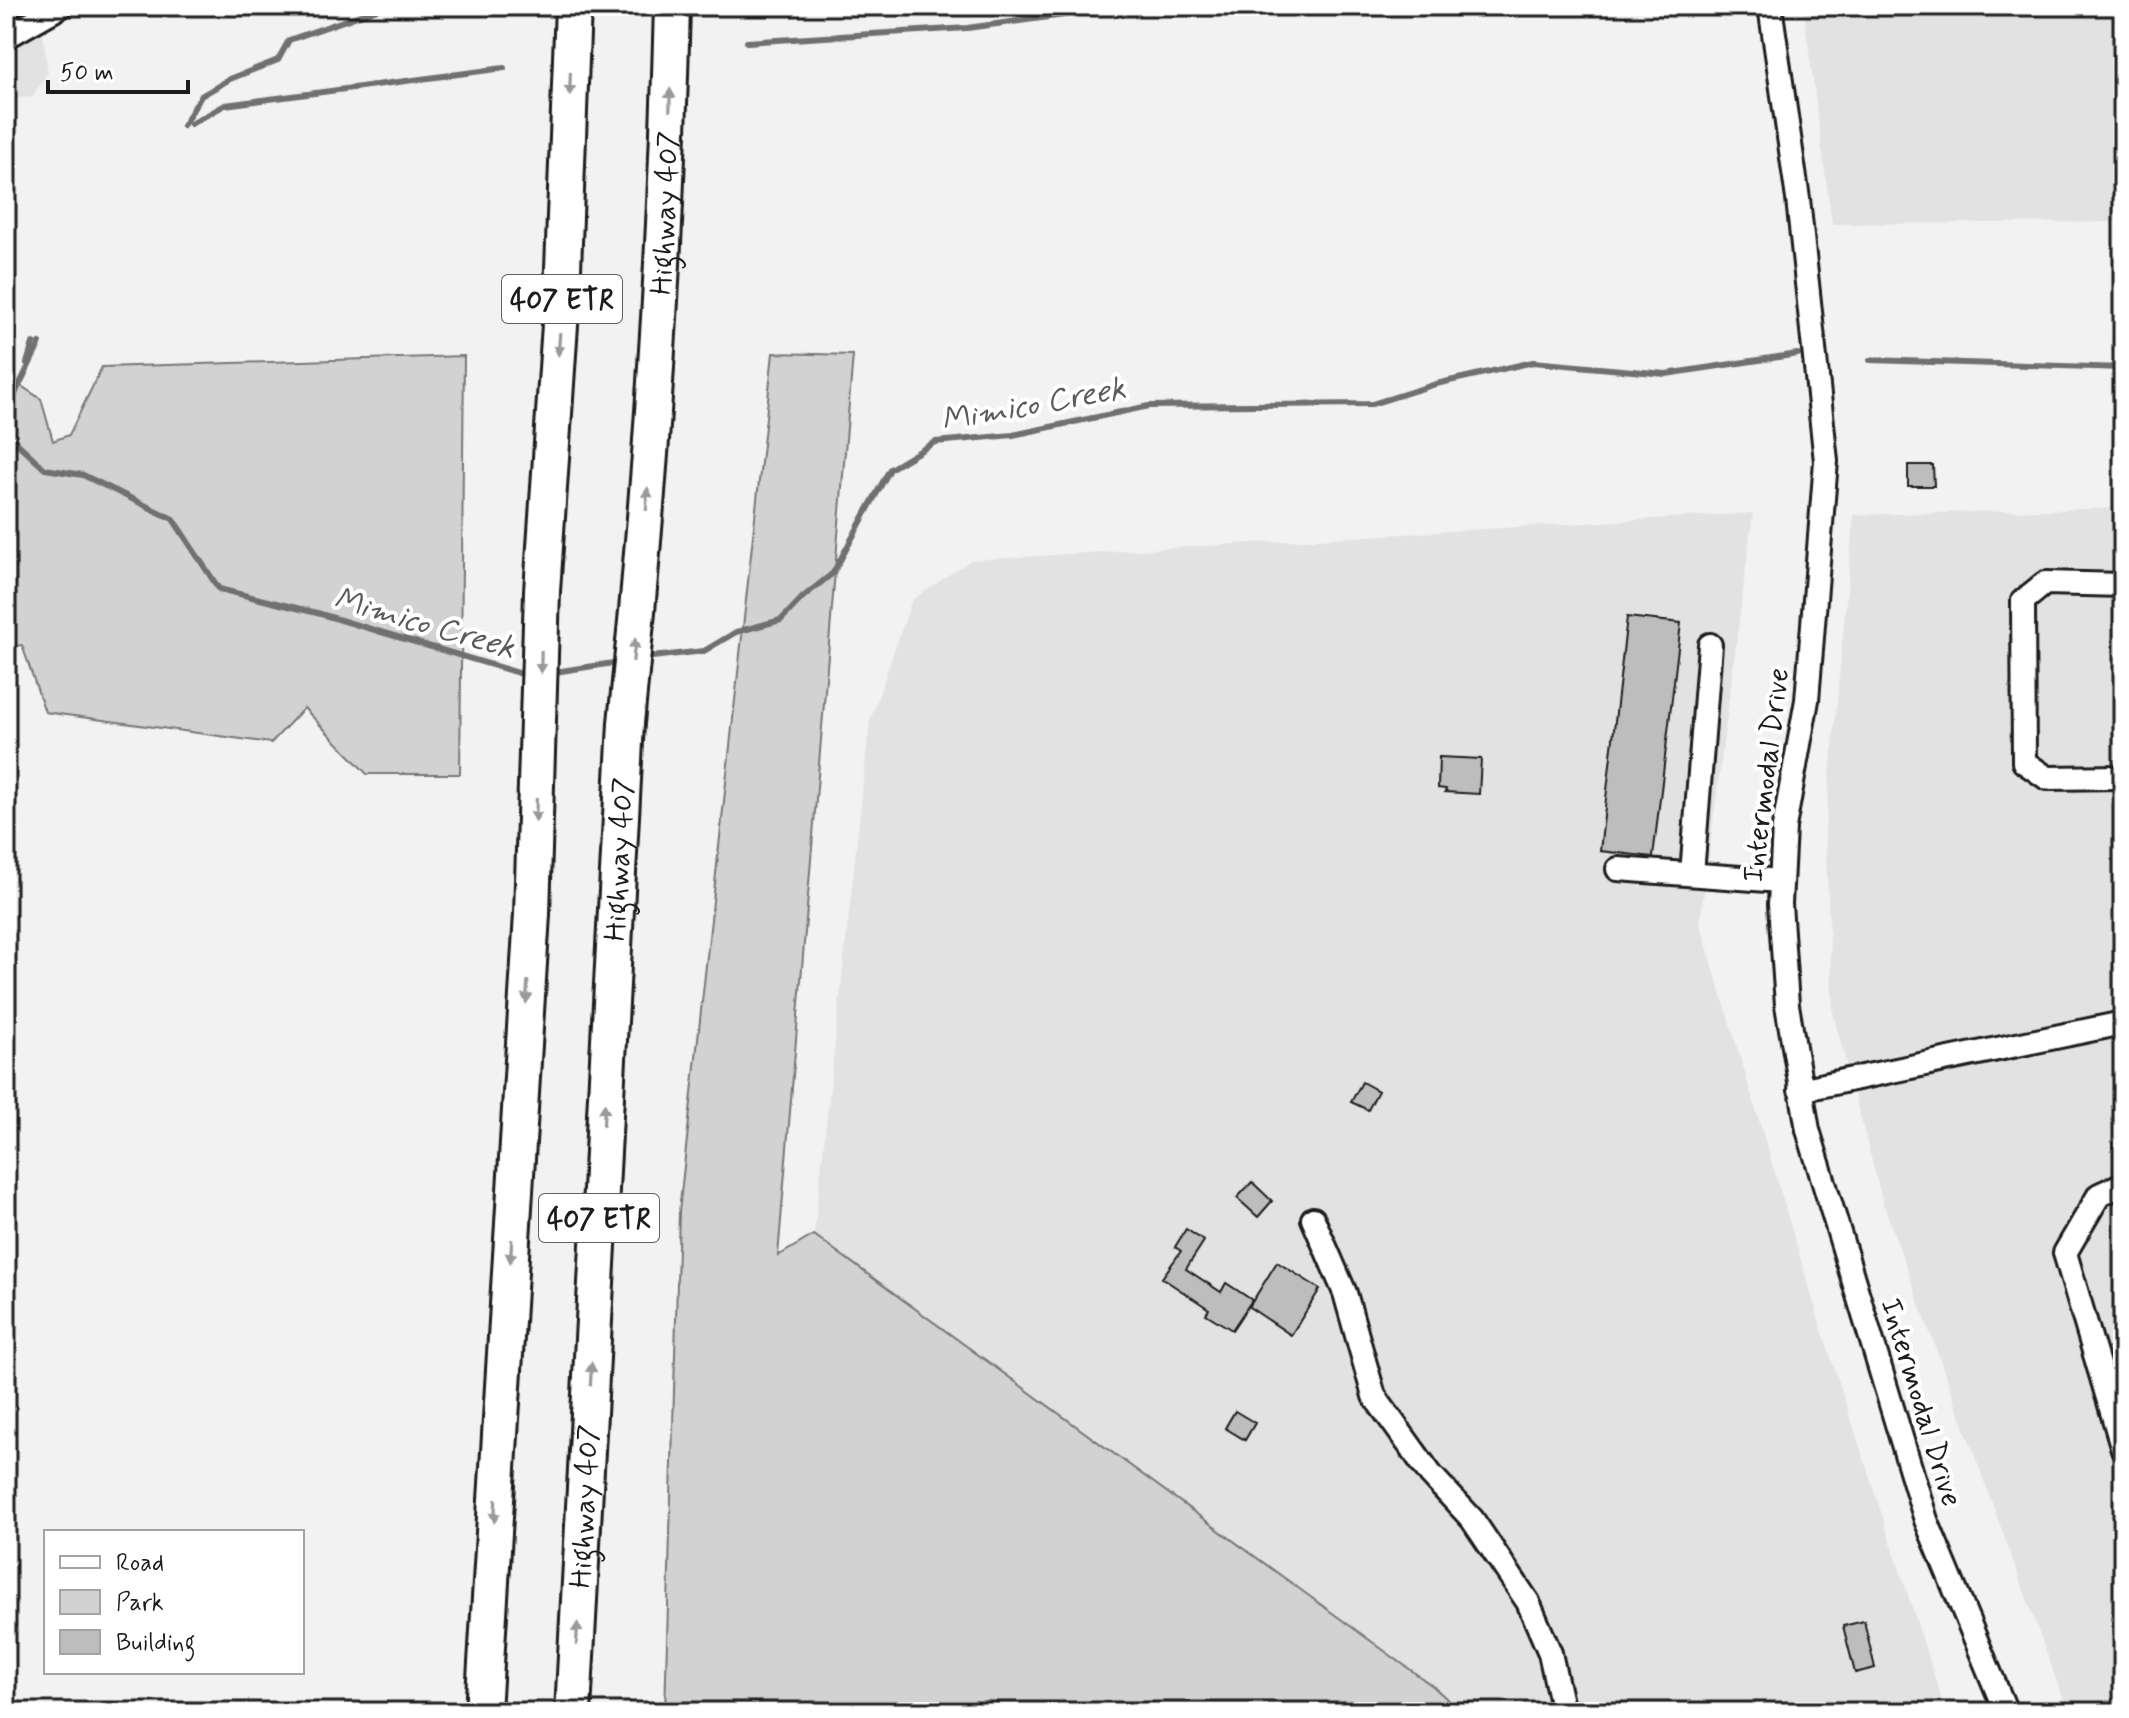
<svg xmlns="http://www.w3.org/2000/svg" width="2129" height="1718" viewBox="0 0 2129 1718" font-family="Mynerve,sans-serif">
<rect width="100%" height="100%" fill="#f2f2f2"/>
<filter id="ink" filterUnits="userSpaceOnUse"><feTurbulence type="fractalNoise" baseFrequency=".0125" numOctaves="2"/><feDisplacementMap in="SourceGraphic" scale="16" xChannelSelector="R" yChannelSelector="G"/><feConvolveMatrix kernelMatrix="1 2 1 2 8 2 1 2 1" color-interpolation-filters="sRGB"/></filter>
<g filter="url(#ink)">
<g fill="#e2e2e2">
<path d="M6,6H79L42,28L48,72L32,97L6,99Z"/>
<path d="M757,6H883L754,15Z"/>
<path d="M1803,6H2123V222L1832,224Z"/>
<path d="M2123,508V1712H2068L1883,1203L1833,1013L1825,831L1854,515Z"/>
<path d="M1753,513L1700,923L1821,1327L1946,1712H1461L1434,1687L814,1235L870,720L912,600L971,560Z"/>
</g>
<g fill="#d2d2d2" stroke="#777" stroke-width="2">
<path d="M773,353L853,355L778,1256L814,1235L1434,1687L1461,1712H665L679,1212Z"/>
<path d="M464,356L460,774H367L304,708L271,743L45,712L22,645L6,647V376L41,399L53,441L69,435L102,367Z"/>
</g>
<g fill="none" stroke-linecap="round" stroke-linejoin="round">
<g stroke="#707070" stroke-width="6">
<path d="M747,42L967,28L1130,6"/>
<path d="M191,124L225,105L504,68"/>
<path d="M183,126L201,96L230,79L278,60L289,40L386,6"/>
<path d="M1870,360L2123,368"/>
<path d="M27,363L33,343"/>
<path d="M6,412L40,343"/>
<path d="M6,433L45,469L83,475L173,519L219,589L321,614L529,676"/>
<path d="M643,658L704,651L736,632L781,620L803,597L833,573L890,469L935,442L1013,435L1149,406L1372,404L1436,384L1533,362L1666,374L1798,354"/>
<path d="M548,673L620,662"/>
</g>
</g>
<g fill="#bdbdbd" stroke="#1c1c1c" stroke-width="2">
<path d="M1908,465H1933L1934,486H1908Z"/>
<path d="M1627,617L1681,623L1653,857L1600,851Z"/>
<path d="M1439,757L1481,759L1479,794L1445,792L1446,789L1438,788Z"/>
<path d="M1362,1082L1378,1091L1368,1110L1351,1102Z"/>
<path d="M1252,1182L1272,1201L1258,1217L1237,1198Z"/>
<path d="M1186,1229L1204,1241L1186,1269L1221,1292L1226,1283L1252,1300L1232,1330L1206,1314L1209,1309L1162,1278L1181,1251L1175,1247Z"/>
<path d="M1277,1262L1320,1289L1291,1335L1249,1307Z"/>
<path d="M1235,1411L1255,1423L1245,1440L1225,1428Z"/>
<path d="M1864,1621L1875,1668L1855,1673L1843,1626Z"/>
</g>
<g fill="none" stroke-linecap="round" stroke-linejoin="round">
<defs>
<g id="minor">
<path d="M1770,6L1798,199L1826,461L1807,700L1784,827L1780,904L1787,1005L1808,1130L1926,1520L2006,1712"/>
<path d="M6,37L61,6"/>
<path d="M2123,585L2045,583L2023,601L2024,762L2047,778L2123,777"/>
<path d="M1618,869L1781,881"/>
<path d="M1692,874L1710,645"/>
<path d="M1800,1090L2123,1023"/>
<path d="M2123,1184L2099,1195L2065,1253L2123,1449"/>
<path d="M1313,1219L1345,1293L1374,1396L1431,1475L1472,1519L1528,1602L1550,1653L1563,1712"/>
</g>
<g id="highway">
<path d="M483,1712L532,914L542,591L562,295L573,6"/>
<path id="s1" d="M573,1712L626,723C651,485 666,246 672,6"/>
</g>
</defs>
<use href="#minor" stroke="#1c1c1c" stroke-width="28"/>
<use href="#highway" stroke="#1c1c1c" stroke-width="40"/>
<use href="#minor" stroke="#fff" stroke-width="22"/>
<use href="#highway" stroke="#fff" stroke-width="34"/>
</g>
<defs><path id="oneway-solid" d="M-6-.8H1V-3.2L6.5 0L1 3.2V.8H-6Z" transform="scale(2)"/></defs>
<g fill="#999">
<use href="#oneway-solid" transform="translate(570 84) rotate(92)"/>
<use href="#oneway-solid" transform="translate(670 100) rotate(-89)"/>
<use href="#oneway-solid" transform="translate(559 344) rotate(94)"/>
<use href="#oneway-solid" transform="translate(647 499) rotate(-86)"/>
<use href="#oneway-solid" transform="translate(634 650) rotate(-84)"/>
<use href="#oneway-solid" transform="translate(541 662) rotate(91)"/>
<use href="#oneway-solid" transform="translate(536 810) rotate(92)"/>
<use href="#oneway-solid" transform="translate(527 992) rotate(94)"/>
<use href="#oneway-solid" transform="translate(604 1115) rotate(-87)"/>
<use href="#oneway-solid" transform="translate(511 1251) rotate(94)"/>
<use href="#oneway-solid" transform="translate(591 1374) rotate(-87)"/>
<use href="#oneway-solid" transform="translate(495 1511) rotate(94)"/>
<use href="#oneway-solid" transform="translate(577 1634) rotate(-87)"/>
</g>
</g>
<g text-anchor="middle" stroke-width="8" stroke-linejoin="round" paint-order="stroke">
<g fill="#fff" stroke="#606060" stroke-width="2">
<rect x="502" y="275" width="120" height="48" rx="6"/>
<rect x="539" y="1194" width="120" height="48" rx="6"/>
</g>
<g font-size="28" font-weight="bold" fill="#1c1c1c">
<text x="562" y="309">407 ETR</text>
<text x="599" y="1228">407 ETR</text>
</g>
<g font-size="30" fill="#1c1c1c" stroke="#fff">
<text dy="10" stroke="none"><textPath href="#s1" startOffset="1502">Highway 407</textPath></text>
<text transform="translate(1765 775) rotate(-83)" y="10">Intermodal Drive</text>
<text dy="10" stroke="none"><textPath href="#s1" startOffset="854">Highway 407</textPath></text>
<text transform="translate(1922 1402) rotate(73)" y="10">Intermodal Drive</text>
<text dy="10" stroke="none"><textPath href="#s1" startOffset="206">Highway 407</textPath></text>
</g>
<g font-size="32" font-style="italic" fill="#5b5b5b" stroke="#fff">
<text transform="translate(1033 403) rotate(-10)" y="11">Mimico Creek</text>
<text transform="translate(425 622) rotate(16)" y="11">Mimico Creek</text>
</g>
</g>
<rect width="2129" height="1718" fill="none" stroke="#fff" stroke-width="32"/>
<rect x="16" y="16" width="2097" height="1686" fill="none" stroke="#1c1c1c" stroke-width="3" filter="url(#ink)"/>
<rect x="44" y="1530" width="260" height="144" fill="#ffffff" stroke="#a4a4a4" stroke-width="2"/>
<rect x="60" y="1556" width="40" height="12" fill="#ffffff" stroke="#a4a4a4" stroke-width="2"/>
<text x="116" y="1570" font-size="24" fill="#1c1c1c">Road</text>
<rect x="60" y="1590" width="40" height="24" fill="#d2d2d2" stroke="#a4a4a4" stroke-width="2"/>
<text x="116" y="1610" font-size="24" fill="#1c1c1c">Park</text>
<rect x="60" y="1630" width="40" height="24" fill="#bdbdbd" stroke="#a4a4a4" stroke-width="2"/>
<text x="116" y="1650" font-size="24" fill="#1c1c1c">Building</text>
<path d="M48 80v12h140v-12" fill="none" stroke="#1c1c1c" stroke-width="4"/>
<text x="60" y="80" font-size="24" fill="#1c1c1c" stroke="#ffffff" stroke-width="6" paint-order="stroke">50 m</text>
</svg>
